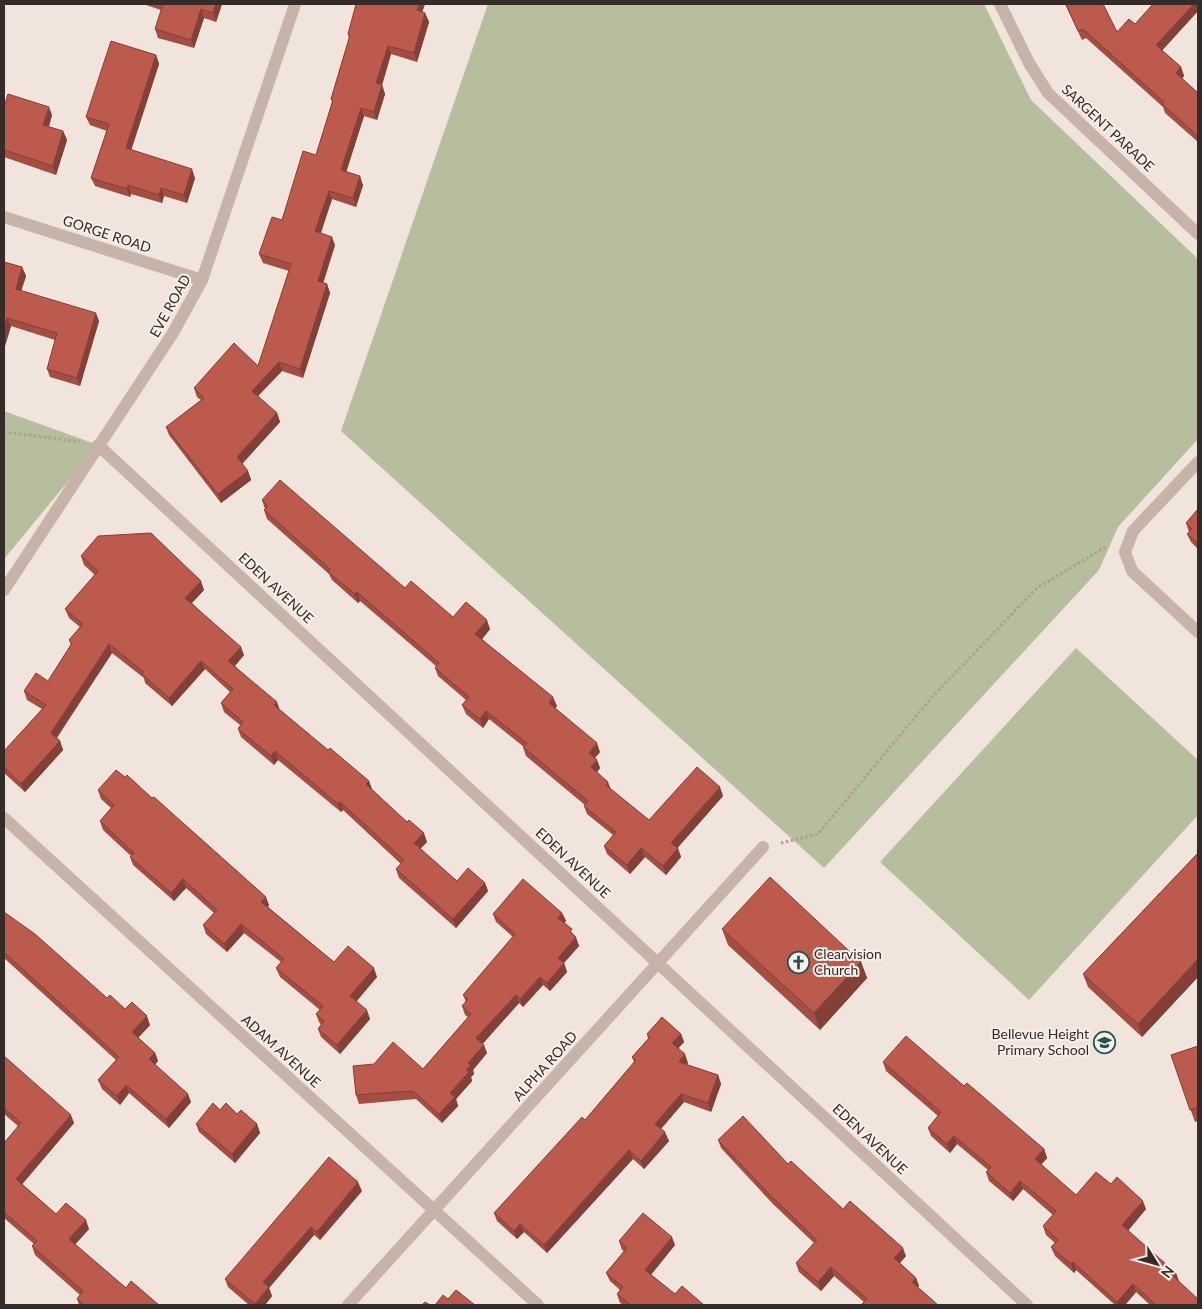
<svg xmlns="http://www.w3.org/2000/svg" width="1202" height="1309" viewBox="0 0 1202 1309" font-family="Lato,sans-serif">
<rect width="100%" height="100%" fill="#f0e4dc"/>
<g fill="#b7be9d">
<path d="M488,4H984L1031,100L1198,259V439L1118,527L1099,570L824,868L341,431Z"/>
<path d="M4,411L98,445L4,559Z"/>
<path d="M1076,648L1198,760V815L1029,1000L880,862Z"/>
</g>
<g fill="none" stroke-linecap="round" stroke-linejoin="round">
<g stroke="#b39d93" stroke-width="3" stroke-dasharray="2.5 2.5" stroke-linecap="butt">
<path d="M4,432L80,442"/>
<path d="M781,843L818,834L932,697L1037,588L1107,546"/>
</g>
<g stroke="#c7b3a9" stroke-width="12">
<path d="M1000,4L1029,63L1048,93L1198,234"/>
<path d="M4,217L202,280"/>
<path d="M98,445L1027,1305"/>
<path d="M1198,462L1133,531L1125,552L1132,571L1198,632"/>
<path d="M4,590L173,333L202,280L295,4"/>
<path d="M4,818L538,1305"/>
<path d="M348,1305L763,847"/>
</g>
</g>
<g fill="#a34d43">
<path d="M146,4H222L216,22L204,18L194,48L158,38L155,29L161,10L146,5Z"/>
<path d="M425,4L422,12L425,13L429,22L417,62L391,54L382,85L385,94L377,120L364,116L346,172L363,185L356,207L332,199L321,233L335,245L323,283L327,284L330,293L303,378L282,371L258,396L277,413L280,422L242,464L248,471L251,480L221,503L169,435L166,427L201,400L197,397L194,388L258,366L289,271L263,263L259,254L282,220L316,155L332,102L331,99L349,39L348,34Z"/>
<path d="M1065,4H1103L1117,32L1135,24L1198,4V11L1162,50L1181,67L1184,76L1182,78L1198,93V142L1165,113L1163,107L1086,38L1082,40Z"/>
<path d="M156,55L159,64L131,150L195,178L187,203L164,196L162,203L131,194L130,197L95,186L91,178L107,131L90,125L86,117Z"/>
<path d="M4,107L52,115L49,127L63,131L67,140L56,175L4,157Z"/>
<path d="M4,262L22,267L26,276L21,291L99,321L80,386L50,377L47,369L55,340L11,326L4,349Z"/>
<path d="M262,500L453,617L490,629L482,639L557,706L555,708L600,752L595,758L597,760L600,768L597,772L610,789L649,820L723,796L677,848L681,857L666,875L645,857L630,874L607,854L604,846L613,835L587,814L584,806L585,805L526,756L523,747H524L489,719L483,728L466,714L462,705L466,700L438,676L435,668L436,666L360,601L358,603L332,580L329,574L267,519L264,510L265,509Z"/>
<path d="M1198,509V549L1191,542L1187,534L1189,532L1186,523Z"/>
<path d="M81,556L204,590L192,603L244,655L235,666L280,710L328,750L369,781L372,790L427,842L420,849L457,881L485,883L488,891L456,928L399,878L396,869L401,864L343,810L341,812L278,760L274,765L241,737L238,729L240,725L224,712L221,703L230,692L205,669L172,706L145,683L144,678L112,653L57,738L60,741L63,750L25,792L4,773V751L42,709L27,700L24,691L48,681L71,645L69,640L80,627L69,618L65,609L95,575L84,565Z"/>
<path d="M98,790L269,905L268,907L334,962L377,977L356,1002L370,1019L340,1054L321,1037L318,1029L321,1025L319,1022L316,1014L320,1010L280,977L276,968L281,962L244,933L227,952L206,934L203,925L214,913L186,888L174,901L133,865L130,857L131,856L103,830L100,821L111,808L101,799Z"/>
<path d="M1198,853V977L1142,1037L1088,987L1083,974Z"/>
<path d="M4,912L107,998L150,1025L138,1038L155,1053L158,1061L155,1065L191,1102L169,1128L129,1093L120,1105L102,1089L98,1080L116,1060L4,958Z"/>
<path d="M562,913L566,921L564,923L574,935L579,946L564,963L567,972L550,991L543,985L523,1007L519,1003L482,1043L487,1053L473,1070L474,1074L471,1077L472,1081L456,1099L458,1106L442,1123L416,1099L359,1104L356,1095L423,1069L468,1017L465,1015L462,1006L466,1002L463,995L513,937L496,922L493,914Z"/>
<path d="M722,929L861,962L867,978L820,1030L728,945Z"/>
<path d="M647,1034H681L684,1042L678,1048L688,1063L687,1065L718,1075L721,1084L711,1112L684,1102L661,1129L669,1141L644,1169L633,1159L547,1253L524,1232L517,1239L497,1221L494,1213L585,1120L634,1062L632,1057L648,1039Z"/>
<path d="M1198,1046V1121L1195,1122L1171,1055Z"/>
<path d="M4,1056L74,1123L22,1184L56,1214L89,1229L75,1244L126,1288L159,1305H79L77,1299L80,1295L35,1255L32,1246L34,1244L4,1218V1143L18,1126L4,1114Z"/>
<path d="M883,1062L964,1086L1044,1149L1047,1158L1041,1165L1076,1195L1111,1184L1146,1209L1128,1231L1176,1273L1179,1281L1198,1305H1150L1136,1292L1125,1305H1115L1076,1270L1074,1273L1055,1256L1051,1247L1055,1243L1046,1235L1043,1226L1053,1215L1023,1189L1013,1201L989,1181L986,1172L988,1170L957,1144L950,1153L931,1136L928,1128L938,1116L886,1071Z"/>
<path d="M220,1110L237,1114L257,1124L260,1133L235,1163L199,1132L196,1124Z"/>
<path d="M718,1140L788,1164L843,1209L906,1256L900,1263L916,1278L919,1286L864,1302L834,1276L821,1291L799,1272L796,1263L814,1243L773,1204L721,1148Z"/>
<path d="M362,1191L320,1240L314,1235L269,1288L272,1296L265,1305H249L228,1287L225,1279Z"/>
<path d="M619,1241L675,1245L651,1275L675,1294L704,1305H624L620,1303L617,1294L620,1290L610,1281L606,1273L624,1251L622,1250Z"/>
</g>
<g fill="#843f37">
<path d="M216,4H222L216,22L213,13Z"/>
<path d="M419,4H425L420,19L417,10Z"/>
<path d="M1194,4H1198V11L1159,54L1156,45Z"/>
<path d="M201,9L204,18L194,48L191,40Z"/>
<path d="M425,13L429,22L417,62L414,53Z"/>
<path d="M388,46L391,54L380,92L376,83Z"/>
<path d="M156,55L159,64L129,157L126,148Z"/>
<path d="M1181,67L1184,76L1179,82L1176,73Z"/>
<path d="M382,85L385,94L377,120L374,112Z"/>
<path d="M49,107L52,115L46,134L43,125Z"/>
<path d="M361,108L364,116L344,179L341,170Z"/>
<path d="M63,131L67,140L56,175L53,166Z"/>
<path d="M192,169L195,178L187,203L184,195Z"/>
<path d="M360,176L363,185L356,207L353,198Z"/>
<path d="M128,185L131,194L130,197L127,189Z"/>
<path d="M161,188L164,196L162,203L159,195Z"/>
<path d="M329,191L332,199L318,240L315,231Z"/>
<path d="M332,237L335,245L321,290L318,281Z"/>
<path d="M22,267L26,276L19,298L16,289Z"/>
<path d="M327,284L330,293L303,378L300,369Z"/>
<path d="M96,313L99,321L80,386L77,378Z"/>
<path d="M7,318L11,326L4,349V330Z"/>
<path d="M279,362L282,371L255,399L252,391Z"/>
<path d="M277,413L280,422L240,466L237,457Z"/>
<path d="M248,471L251,480L221,503L218,494Z"/>
<path d="M201,581L204,590L189,606L185,598Z"/>
<path d="M357,592L360,601L358,603L355,594Z"/>
<path d="M487,620L490,629L479,643L475,634Z"/>
<path d="M109,644L112,653L54,741L51,733Z"/>
<path d="M241,647L244,655L232,669L228,661Z"/>
<path d="M201,661L205,669L172,706L169,698Z"/>
<path d="M553,697L557,706L552,712L549,703Z"/>
<path d="M277,702L280,710L274,705Z"/>
<path d="M486,711L489,719L483,728L480,719Z"/>
<path d="M60,741L63,750L25,792L21,784Z"/>
<path d="M597,743L600,752L592,761L589,753Z"/>
<path d="M275,751L278,760L274,765L271,756Z"/>
<path d="M597,760L600,768L594,776L591,767Z"/>
<path d="M369,781L372,789L369,793L366,784Z"/>
<path d="M608,782L611,790L606,785Z"/>
<path d="M720,787L723,796L674,852L671,843Z"/>
<path d="M340,802L343,810L341,812L338,804Z"/>
<path d="M424,833L427,842L417,852L414,843Z"/>
<path d="M641,848L645,857L630,874L627,865Z"/>
<path d="M678,848L681,857L666,875L663,866Z"/>
<path d="M183,879L186,888L174,901L171,893Z"/>
<path d="M485,883L488,891L456,928L453,919Z"/>
<path d="M266,897L269,905L264,910L261,902Z"/>
<path d="M562,913L566,921L561,926L558,918Z"/>
<path d="M241,924L244,933L227,952L224,944Z"/>
<path d="M576,937L579,946L561,966L558,958Z"/>
<path d="M1198,959V977L1142,1037L1138,1024Z"/>
<path d="M861,962L867,978L820,1030L814,1013Z"/>
<path d="M564,963L567,972L550,991L547,983Z"/>
<path d="M374,968L377,977L353,1005L350,996Z"/>
<path d="M540,977L543,985L523,1007L520,999Z"/>
<path d="M516,995L519,1003L480,1047L476,1038Z"/>
<path d="M367,1010L370,1019L340,1054L337,1045Z"/>
<path d="M147,1016L150,1025L135,1041L132,1032Z"/>
<path d="M681,1034L684,1042L675,1052L672,1043Z"/>
<path d="M484,1045L487,1053L473,1070L474,1074L471,1077L472,1081L456,1099L458,1106L442,1123L439,1114L450,1093L466,1070L468,1063Z"/>
<path d="M155,1053L158,1061L152,1068L149,1059Z"/>
<path d="M685,1054L688,1063L682,1070L679,1062Z"/>
<path d="M718,1075L721,1084L711,1112L708,1103Z"/>
<path d="M126,1085L129,1093L120,1105L117,1096Z"/>
<path d="M188,1094L191,1102L169,1128L166,1119Z"/>
<path d="M681,1094L684,1102L658,1132L655,1124Z"/>
<path d="M71,1115L74,1123L19,1188L16,1179Z"/>
<path d="M257,1124L260,1133L235,1163L232,1154Z"/>
<path d="M665,1132L669,1141L644,1169L641,1161Z"/>
<path d="M954,1136L957,1144L950,1153L947,1144Z"/>
<path d="M1044,1149L1047,1158L1038,1168L1035,1159Z"/>
<path d="M629,1150L633,1159L547,1253L544,1245Z"/>
<path d="M1020,1181L1023,1189L1013,1201L1010,1193Z"/>
<path d="M358,1182L362,1191L320,1240L317,1232Z"/>
<path d="M1143,1201L1146,1209L1125,1234L1122,1225Z"/>
<path d="M86,1220L89,1229L72,1248L69,1239Z"/>
<path d="M520,1224L524,1232L517,1239L514,1231Z"/>
<path d="M311,1227L314,1235L269,1288L272,1296L265,1305H255L263,1282Z"/>
<path d="M672,1237L675,1245L648,1278L645,1270Z"/>
<path d="M903,1248L906,1256L897,1266L894,1258Z"/>
<path d="M1073,1262L1076,1270L1074,1273L1071,1264Z"/>
<path d="M831,1267L834,1276L821,1291L818,1282Z"/>
<path d="M1176,1273L1179,1282L1173,1276Z"/>
<path d="M916,1278L919,1286L915,1290L912,1282Z"/>
<path d="M1133,1284L1136,1292L1125,1305H1119L1117,1302Z"/>
</g>
<g fill="#bd5a4e" stroke="#843f37">
<path d="M163,4H216L213,13L201,9L191,40L155,29Z"/>
<path d="M356,4H419L417,10L425,13L414,53L388,46L376,83L382,85L374,112L361,108L341,170L360,176L353,198L329,191L315,231L332,237L318,281L327,284L300,369L279,362L252,391L277,413L237,457L248,471L218,494L166,427L204,398L194,388L234,343L258,366L291,264L259,254L272,217L282,220L303,151L316,155L333,100L331,99L350,35L348,34Z"/>
<path d="M1066,4H1103L1117,32L1129,19L1135,24L1153,4H1194L1156,45L1181,67L1176,73L1198,93V136L1162,104L1164,102L1083,29L1078,31Z"/>
<path d="M111,41L156,55L126,148L192,169L184,195L161,188L159,195L128,185L127,189L91,178L109,124L86,117Z"/>
<path d="M8,94L49,107L43,125L63,131L53,166L4,150V107Z"/>
<path d="M4,262L22,267L16,289L96,313L77,378L47,369L57,333L7,318L4,330Z"/>
<path d="M280,480L405,588L411,581L453,617L466,602L487,620L475,634L553,697L549,703L597,743L589,753L597,760L591,767L608,782L606,785L649,820L697,767L720,787L671,843L678,848L663,866L641,848L627,865L604,846L616,832L584,806L588,801L523,747L527,743L486,711L480,719L462,705L469,697L435,668L439,663L357,592L355,594L328,572L330,569L264,510L268,506L262,500Z"/>
<path d="M1198,509V543L1187,534L1192,529L1186,523Z"/>
<path d="M151,533L201,581L185,598L241,647L228,661L277,702L274,705L328,750L330,748L369,781L366,784L407,822L409,820L424,833L414,843L457,881L468,868L485,883L453,919L396,869L404,860L340,802L338,804L275,751L271,756L238,729L243,722L221,703L233,689L201,661L169,698L142,674L144,672L109,644L51,733L60,741L21,784L4,767V751L46,705L24,691L36,673L48,681L72,643L69,640L83,624L65,609L98,571L81,556L98,536Z"/>
<path d="M116,770L125,777L127,775L152,798L154,797L266,897L261,902L334,962L348,946L374,968L350,996L367,1010L337,1045L318,1029L324,1021L316,1014L323,1006L276,968L284,959L241,924L224,944L203,925L217,910L183,879L171,893L130,857L134,853L100,821L114,805L98,790Z"/>
<path d="M1198,853V959L1138,1024L1083,974Z"/>
<path d="M770,877L861,962L814,1013L722,929Z"/>
<path d="M523,879L562,913L558,918L572,929L570,932L576,937L558,958L564,963L547,983L540,977L520,999L516,995L476,1038L484,1045L468,1063L471,1065L466,1070L469,1072L450,1093L455,1097L439,1114L413,1091L356,1095L353,1066L374,1064L393,1042L423,1069L471,1014L462,1006L468,999L463,995L515,934L493,914Z"/>
<path d="M4,912L35,934L107,998L110,995L125,1009L132,1002L147,1016L132,1032L155,1053L149,1059L188,1094L166,1119L126,1085L117,1096L98,1080L119,1057L4,952Z"/>
<path d="M662,1017L681,1034L672,1043L685,1054L679,1062L718,1075L708,1103L681,1094L655,1124L665,1132L641,1161L629,1150L544,1245L520,1224L514,1231L494,1213L582,1117L585,1120L636,1060L632,1057L650,1037L647,1034Z"/>
<path d="M906,1036L964,1086L967,1083L1044,1149L1035,1159L1076,1195L1096,1172L1111,1184L1117,1177L1143,1201L1122,1225L1176,1273L1173,1276L1198,1299V1305H1156L1133,1284L1117,1302L1073,1262L1071,1264L1051,1247L1058,1240L1043,1226L1056,1211L1020,1181L1010,1193L986,1172L991,1167L954,1136L947,1144L928,1128L941,1112L883,1062Z"/>
<path d="M1198,1046V1107L1190,1110L1171,1055Z"/>
<path d="M4,1056L71,1115L16,1179L56,1214L66,1203L86,1220L69,1239L126,1288L131,1281L159,1305H84L77,1299L83,1291L32,1246L37,1241L4,1212V1143L21,1123L4,1108Z"/>
<path d="M213,1103L220,1110L226,1103L237,1114L241,1110L257,1124L232,1154L196,1124Z"/>
<path d="M743,1116L788,1164L791,1161L843,1209L850,1201L903,1248L894,1258L916,1278L912,1282L938,1305H861L867,1299L831,1267L818,1282L796,1263L817,1240L770,1195L718,1140Z"/>
<path d="M329,1157L358,1182L317,1232L311,1227L263,1282L269,1287L255,1304L225,1279Z"/>
<path d="M643,1213L672,1237L645,1270L675,1294L682,1286L704,1305H631L617,1294L623,1287L606,1273L627,1248L619,1241Z"/>
<path d="M456,1290L475,1305H435L443,1295L448,1299Z"/>
<path d="M425,1302L430,1305H422Z"/>
</g>
<defs>
<symbol id="church-ring" viewBox="-11 -11 22 22"><circle r="9.5" fill="#f8efe8" stroke="#215350" stroke-width="1.5"/><path d="M-1.2-6h2.4v3.5h3.3v2.4h-3.3V6h-2.4V-.1h-3.3v-2.4h3.3Z" fill="#215350"/></symbol>
<symbol id="school-ring" viewBox="-11 -11 22 22"><circle r="9.5" fill="#f8efe8" stroke="#215350" stroke-width="1.5"/><path d="M0-5L7-2L0 1L-7-2ZM-4 1L0 2.5L4 1V4Q0 6-4 4Z" fill="#215350"/></symbol>
</defs>
<g fill-rule="evenodd">
<use href="#church-ring" x="786" y="950" width="25" height="25"/>
<use href="#school-ring" x="1092" y="1030" width="25" height="25"/>
</g>
<g text-anchor="middle" stroke-width="4" stroke-linejoin="round" paint-order="stroke">
<g font-size="14" fill="#352b28" stroke="#f8efe8">
<text transform="translate(1108 128) rotate(43)" y="5">SARGENT PARADE</text>
<text transform="translate(107 234) rotate(18)" y="5">GORGE ROAD</text>
<text transform="translate(170 306) rotate(-61)" y="5">EVE ROAD</text>
<text transform="translate(276 588) rotate(43)" y="5">EDEN AVENUE</text>
<text transform="translate(573 863) rotate(43)" y="5">EDEN AVENUE</text>
<text transform="translate(281 1051) rotate(42)" y="5">ADAM AVENUE</text>
<text transform="translate(545 1066) rotate(-48)" y="5">ALPHA ROAD</text>
<text transform="translate(870 1139) rotate(43)" y="5">EDEN AVENUE</text>
</g>
<g font-size="14" fill="#352b28" stroke="#f8efe8" text-anchor="start">
<text x="814" y="959">Clearvision<tspan x="814" dy="16">Church</tspan></text>
<text x="1089" y="1039" text-anchor="end">Bellevue Height<tspan x="1089" dy="16">Primary School</tspan></text>
</g>
</g>
<rect width="1202" height="1309" fill="none" stroke="#352b28" stroke-width="10"/>
<g transform="translate(1157 1264) rotate(127)" stroke="#f8efe8" stroke-width="4" paint-order="stroke">
<path d="M0-4L9 19L0 12L-9 19Z" fill="#352b28"/>
<text y="-8" font-size="14" font-weight="bold" text-anchor="middle" fill="#352b28">N</text>
</g>
</svg>
